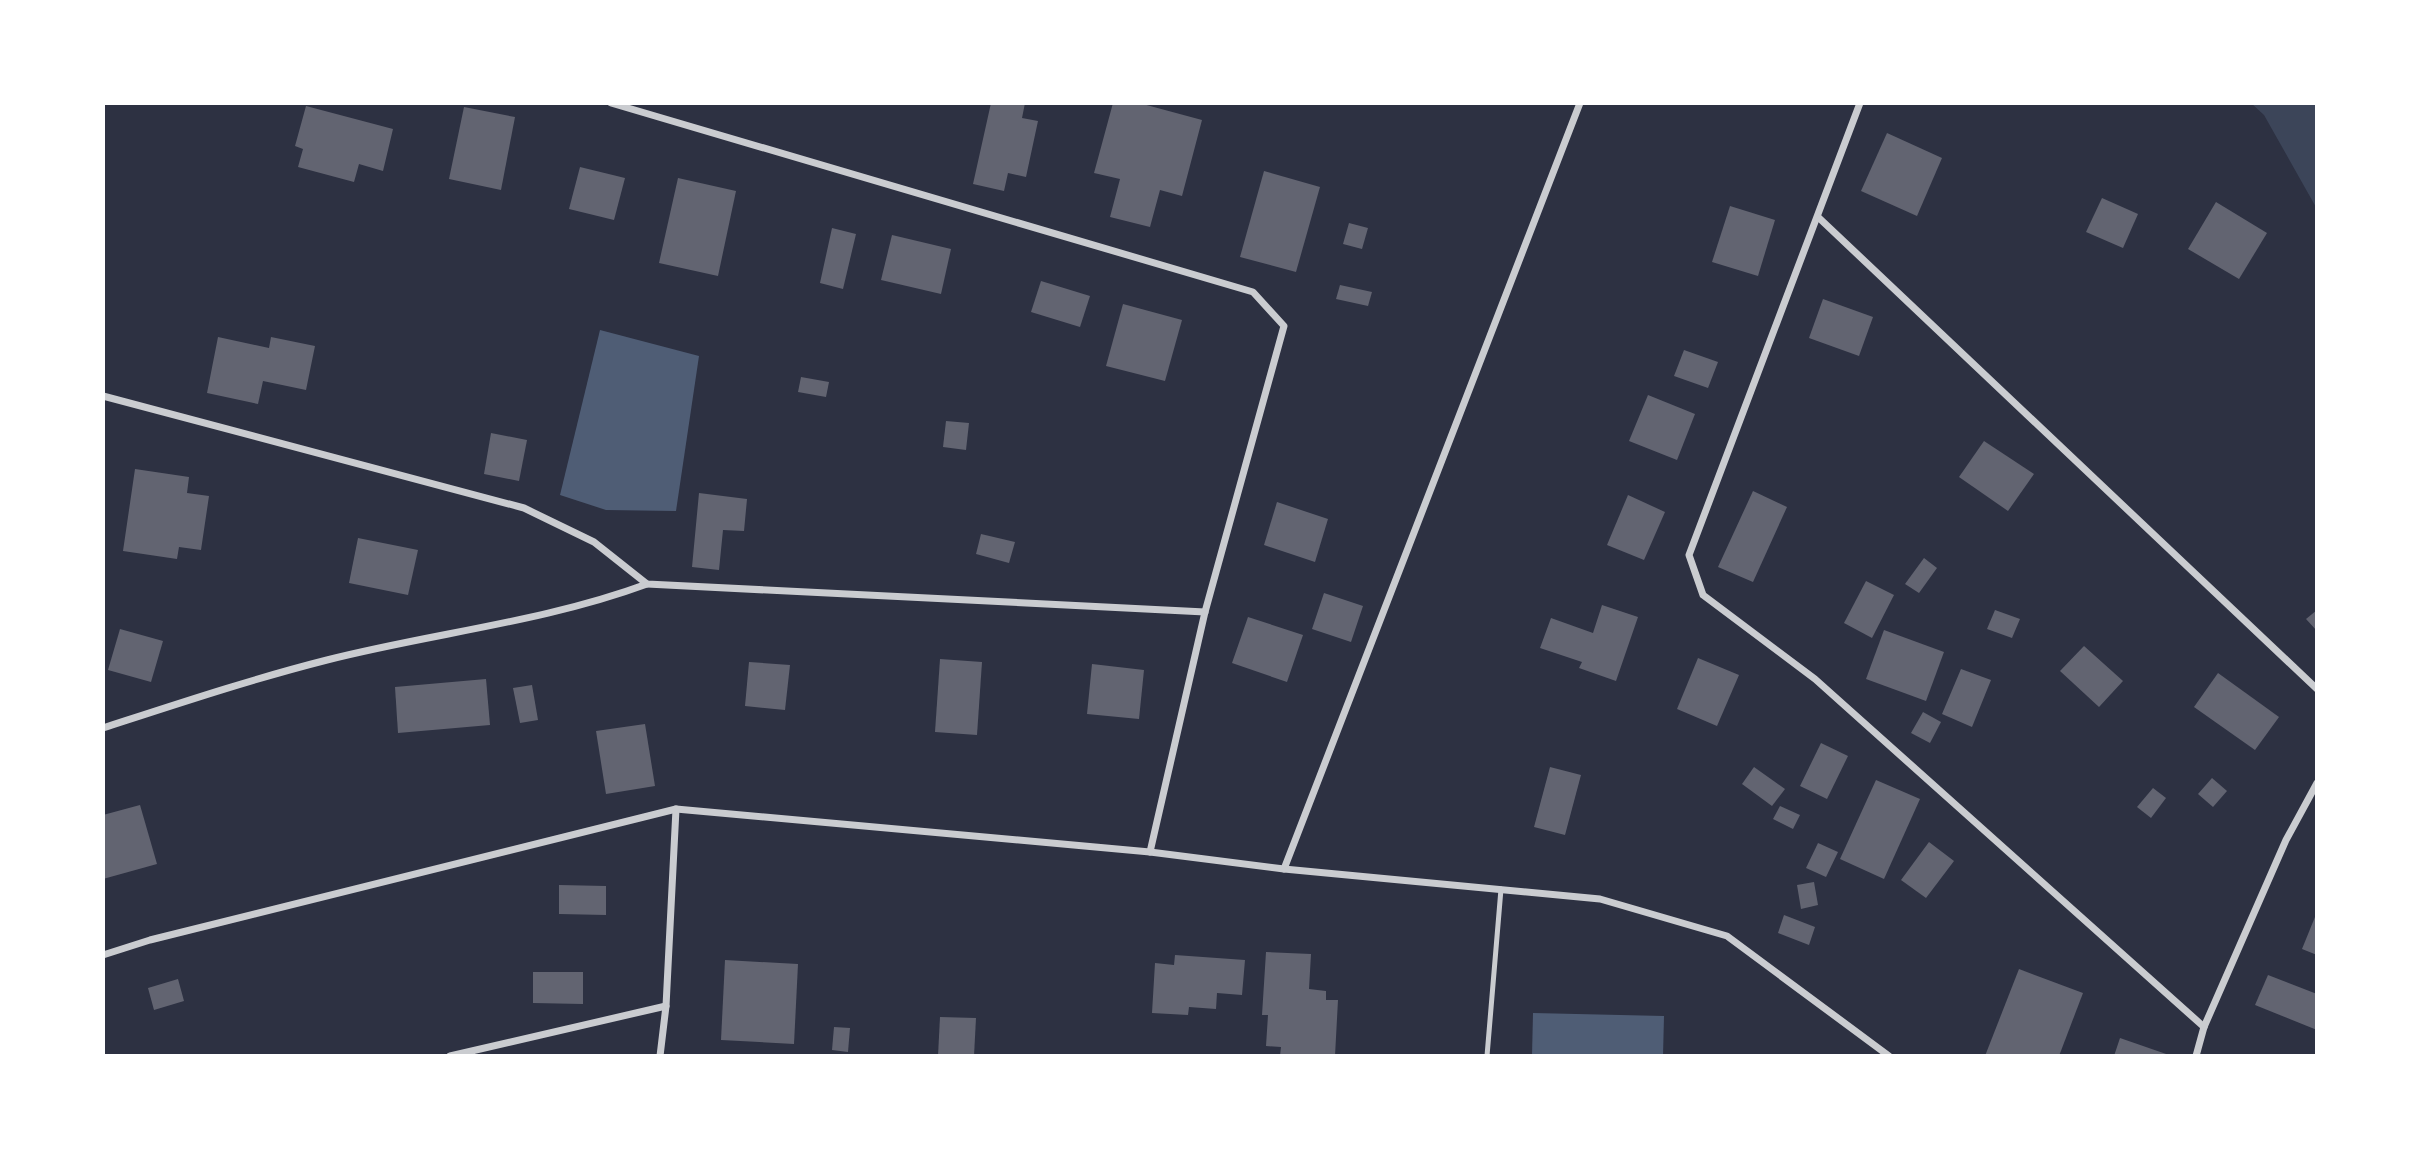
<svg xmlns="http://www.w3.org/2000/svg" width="2420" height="1159" viewBox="0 0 2420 1159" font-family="'Nunito Sans',sans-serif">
<rect width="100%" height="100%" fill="#2d3142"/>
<path fill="#3c4559" d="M2251,103H2317V209L2264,115Z"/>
<g fill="#4f5d75">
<path d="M600,330L699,356L676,511L606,510L560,495Z"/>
<path d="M1533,1013L1664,1016L1663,1056H1532Z"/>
</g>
<g fill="#626471">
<path d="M991,103H1025L1022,118L1038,121L1026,177L1008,173L1004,191L973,184Z"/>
<path d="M1113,103H1139L1202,120L1182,196L1160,190L1150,227L1110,217L1120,179L1094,173Z"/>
<path d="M306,106L393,129L383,171L359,164L354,182L298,167L303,149L295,146Z"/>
<path d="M464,107L515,117L501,190L449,179Z"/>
<path d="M1887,133L1942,158L1917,216L1861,191Z"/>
<path d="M580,167L625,178L614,220L569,209Z"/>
<path d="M1264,171L1320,187L1296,272L1240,257Z"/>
<path d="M678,178L736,191L718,276L659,263Z"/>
<path d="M2102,198L2138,214L2123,248L2086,232Z"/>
<path d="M2216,202L2267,233L2239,279L2188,249Z"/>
<path d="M1730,206L1775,220L1758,276L1712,262Z"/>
<path d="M1349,223L1368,228L1362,249L1343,244Z"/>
<path d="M832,228L856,234L843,289L820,283Z"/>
<path d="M892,235L951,249L941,294L881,280Z"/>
<path d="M1041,281L1090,296L1080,327L1031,312Z"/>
<path d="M1340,285L1372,292L1368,306L1336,299Z"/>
<path d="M1823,299L1873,317L1859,356L1809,338Z"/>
<path d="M1123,304L1182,320L1165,381L1106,366Z"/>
<path d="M218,337L269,348L271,337L315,346L306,390L263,381L258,404L207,393Z"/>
<path d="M1684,350L1718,362L1708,388L1674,376Z"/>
<path d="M801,377L829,382L826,397L798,392Z"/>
<path d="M1648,395L1695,414L1677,460L1629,441Z"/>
<path d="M946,421L969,423L966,450L943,447Z"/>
<path d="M491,433L527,440L519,481L484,474Z"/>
<path d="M1984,441L2034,474L2008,511L1959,477Z"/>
<path d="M135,469L189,477L187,493L209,496L201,550L179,547L177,559L123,551Z"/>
<path d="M1753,491L1787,507L1753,582L1718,567Z"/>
<path d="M699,493L747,499L744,531L723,530L719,570L692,567Z"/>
<path d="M1628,495L1665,512L1644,560L1607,545Z"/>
<path d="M1277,502L1328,519L1315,562L1264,545Z"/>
<path d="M981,534L1015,542L1009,563L976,554Z"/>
<path d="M358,538L418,550L408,595L349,583Z"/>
<path d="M1924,558L1937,568L1919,593L1905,584Z"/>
<path d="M1866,581L1894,595L1872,638L1844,623Z"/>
<path d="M1324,593L1363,606L1351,642L1312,629Z"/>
<path d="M1602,605L1638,617L1616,681L1579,668L1582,662L1540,648L1551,618L1593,633Z"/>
<path d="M1995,610L2020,619L2012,638L1987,629Z"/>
<path d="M2317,610V631L2306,619Z"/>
<path d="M1248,617L1303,635L1287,682L1232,663Z"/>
<path d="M120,629L163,641L151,682L108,670Z"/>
<path d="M1884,630L1944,652L1926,701L1866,679Z"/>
<path d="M2084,646L2123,681L2099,707L2060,671Z"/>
<path d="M1698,658L1739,675L1717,726L1677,709Z"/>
<path d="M940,659L982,662L977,735L935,732Z"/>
<path d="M749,662L790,665L785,710L745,706Z"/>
<path d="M1092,664L1144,670L1139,719L1087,714Z"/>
<path d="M1961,669L1991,680L1972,727L1942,714Z"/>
<path d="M2218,673L2279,717L2255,750L2194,707Z"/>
<path d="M486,679L490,725L398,733L395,687Z"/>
<path d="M532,685L538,720L520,723L513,688Z"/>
<path d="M1923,712L1941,722L1930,743L1911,733Z"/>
<path d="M645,724L655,786L606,794L596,731Z"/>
<path d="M1821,743L1848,756L1827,799L1800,786Z"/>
<path d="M1550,767L1581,775L1565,835L1534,827Z"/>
<path d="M1754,767L1785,789L1772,806L1742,784Z"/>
<path d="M2212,778L2227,791L2213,807L2198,794Z"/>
<path d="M1876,780L1920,799L1884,879L1840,859Z"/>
<path d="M2153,788L2166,798L2151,818L2137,807Z"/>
<path d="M140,805L157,864L103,879V815Z"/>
<path d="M1780,806L1800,815L1793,829L1773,819Z"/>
<path d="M1929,842L1954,861L1926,898L1901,880Z"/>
<path d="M1818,843L1838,852L1826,877L1806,868Z"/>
<path d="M1814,882L1818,905L1801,909L1797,885Z"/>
<path d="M559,885L606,886V915L559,914Z"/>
<path d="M2317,912V955L2302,949Z"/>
<path d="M1784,915L1815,927L1809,945L1778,933Z"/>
<path d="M1266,952L1311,954L1309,989L1326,991V1000H1338L1335,1056H1280L1281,1047L1266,1046L1268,1015H1262Z"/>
<path d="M1175,955L1245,960L1242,995L1217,993L1216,1009L1189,1007L1188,1015L1152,1013L1155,963L1174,965Z"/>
<path d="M725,960L798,964L794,1044L721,1040Z"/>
<path d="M2019,969L2083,993L2059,1056H1985Z"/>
<path d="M533,972H583V1004L533,1003Z"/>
<path d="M2268,975L2317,994V1030L2255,1005Z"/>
<path d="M178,979L184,1001L154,1010L148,988Z"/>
<path d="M940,1017L976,1018L974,1056H938Z"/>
<path d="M834,1027L850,1028L848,1052L832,1050Z"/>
<path d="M2120,1038L2169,1055V1056H2114Z"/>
</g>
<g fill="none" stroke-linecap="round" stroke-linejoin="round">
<path stroke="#caccd0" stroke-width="5" d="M1487,1056L1501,889"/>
<g stroke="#caccd0" stroke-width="7">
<path d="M611,103L1253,292L1284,326L1205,612L1150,852"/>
<path d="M1860,103L1689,555L1703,595L1815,679L2204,1027"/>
<path d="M1818,217L2317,689"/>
<path d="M103,396L524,508L594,542L647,584L1205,612"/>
<path d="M103,728C177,704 252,679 327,660C433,633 544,622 647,584"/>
<path d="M1284,869L1580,103"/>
<path d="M103,955L150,940L676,809L1150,852L1284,869L1600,899L1727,936L1889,1056"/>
<path d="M450,1056L666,1006"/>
<path d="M660,1056L666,1006L676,809"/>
<path d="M2196,1056L2204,1027L2286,840L2317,783"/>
</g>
</g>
<rect width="2420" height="1159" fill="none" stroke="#ffffff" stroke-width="210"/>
</svg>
